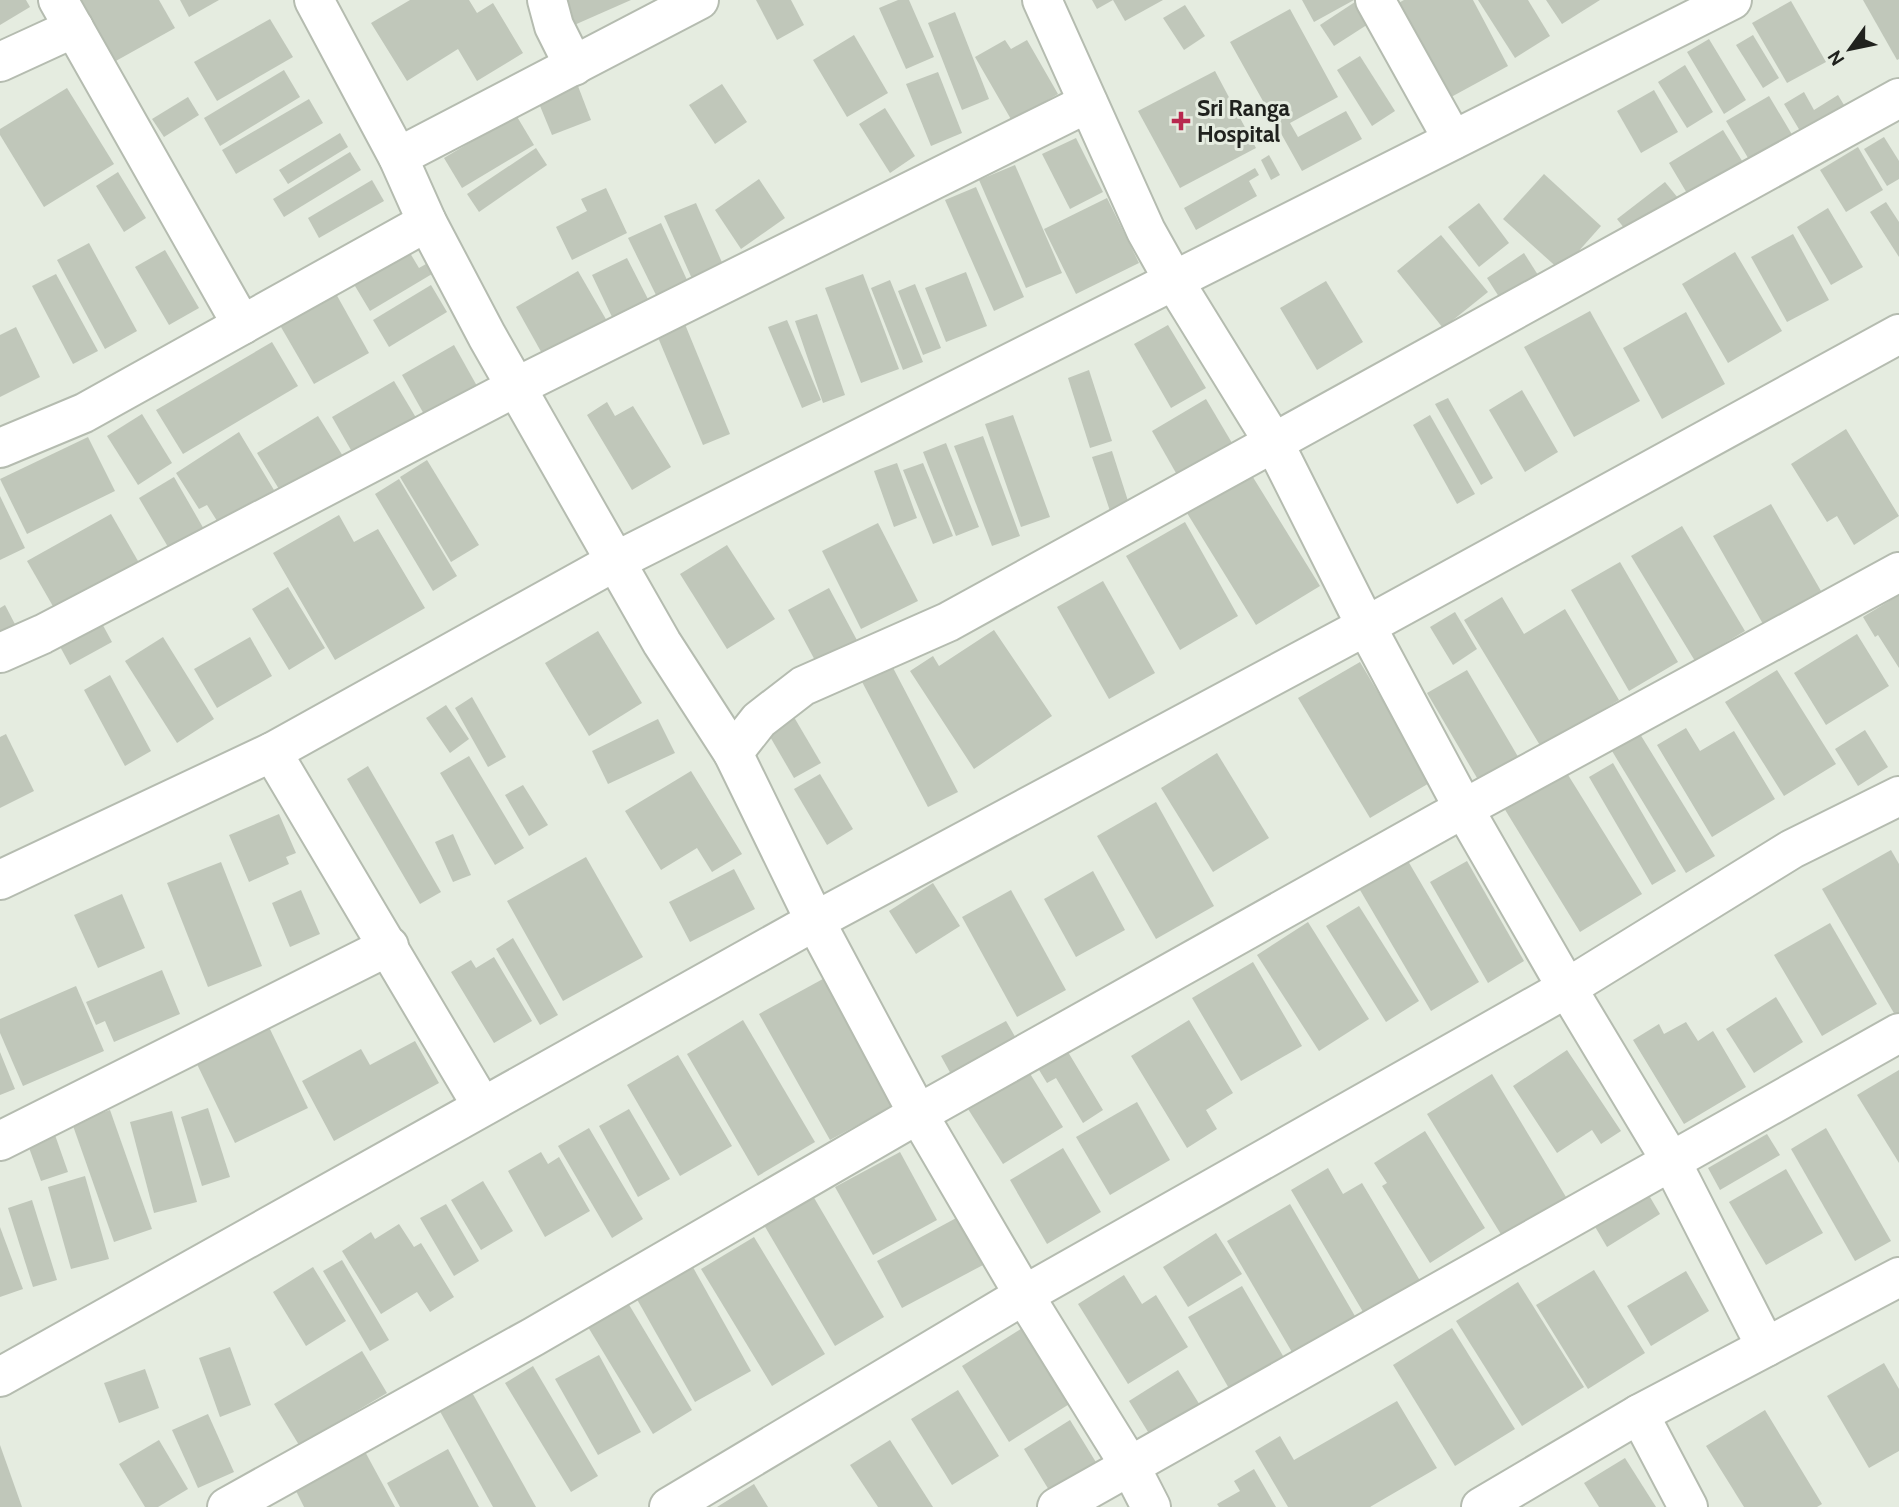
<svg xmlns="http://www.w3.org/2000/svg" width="1899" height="1507" viewBox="0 0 1899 1507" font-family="Cabin,sans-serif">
<rect width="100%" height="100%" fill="#e5ece0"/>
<g fill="#c0c7ba">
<path d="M0,0H26L30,7L0,25Z"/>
<path d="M79,0H159L175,28L114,62Z"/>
<path d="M180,0H219L189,17Z"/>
<path d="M410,0H469L477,13L493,3L523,53L477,81L458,49L407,81L371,23Z"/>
<path d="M560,0H631L572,26Z"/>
<path d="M756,0H791L804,25L777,40Z"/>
<path d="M898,0H909L934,57L906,69L879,8Z"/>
<path d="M1092,0H1113L1097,9Z"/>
<path d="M1113,0H1163L1125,21Z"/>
<path d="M1302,0H1354L1314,22Z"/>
<path d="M1358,0L1373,21L1334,46L1320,25Z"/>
<path d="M1404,0H1473L1508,66L1442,102L1391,7Z"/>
<path d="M1478,0H1528L1550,36L1515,58Z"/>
<path d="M1546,0H1600L1562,24Z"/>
<path d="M1863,0H1899V59L1897,60Z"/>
<path d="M1791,1L1826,62L1787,83L1752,23Z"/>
<path d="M1185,5L1205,36L1184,50L1163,18Z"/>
<path d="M1290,9L1338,97L1290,123L1298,137L1346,111L1362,139L1302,171L1230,42Z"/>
<path d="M955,12L989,99L962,110L928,23Z"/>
<path d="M270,19L293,57L217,101L194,62Z"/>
<path d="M854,35L888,93L847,117L813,60Z"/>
<path d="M1753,35L1779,78L1763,88L1736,45Z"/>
<path d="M1709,39L1746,100L1724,114L1687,52Z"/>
<path d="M1005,40L1011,49L1027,40L1058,94L1012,121L975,57Z"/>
<path d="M1360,56L1395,111L1372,126L1337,70Z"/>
<path d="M1685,65L1713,112L1687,128L1658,82Z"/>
<path d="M284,70L300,97L220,146L204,118Z"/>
<path d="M1215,71L1256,148L1180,188L1138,111Z"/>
<path d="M938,72L962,133L931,146L906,84Z"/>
<path d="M573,73L591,120L552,135L533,89Z"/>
<path d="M722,84L747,122L715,144L689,105Z"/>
<path d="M67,88L114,164L44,207L0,135V129Z"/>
<path d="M1654,90L1678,132L1641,153L1617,111Z"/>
<path d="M1804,92L1814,110L1838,95L1850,115L1806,141L1784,104Z"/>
<path d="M1769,96L1800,148L1757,173L1726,121Z"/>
<path d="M188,97L199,115L164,137L152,119Z"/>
<path d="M309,99L323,123L236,174L222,150Z"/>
<path d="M885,108L915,156L890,173L859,124Z"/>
<path d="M516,115L534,145L462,188L444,158Z"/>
<path d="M1723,130L1752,177L1697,210L1669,163Z"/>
<path d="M340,133L348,147L288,184L279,170Z"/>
<path d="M1884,137L1899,161V179L1887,186L1864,149Z"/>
<path d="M1076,138L1103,192L1070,209L1042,154Z"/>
<path d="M1858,147L1883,190L1846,212L1820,170Z"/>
<path d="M536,148L547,165L479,212L467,194Z"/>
<path d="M350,152L361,170L284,217L273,199Z"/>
<path d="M1269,155L1280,175L1271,180L1261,160Z"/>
<path d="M1015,165L1062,273L1026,288L979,180Z"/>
<path d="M1255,168L1259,175L1249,181L1257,196L1196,230L1184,208Z"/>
<path d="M118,172L146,218L124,232L96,186Z"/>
<path d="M1544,174L1601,226L1561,271L1503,219Z"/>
<path d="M759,179L785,218L741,249L715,210Z"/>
<path d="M372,180L384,201L319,238L308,218Z"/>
<path d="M1665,182L1695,219L1647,257L1617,219Z"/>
<path d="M976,187L1024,297L994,311L945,200Z"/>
<path d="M606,188L627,233L572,260L556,227L587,211L581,199Z"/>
<path d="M1107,198L1139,263L1076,294L1044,229Z"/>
<path d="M1886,202L1899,222V257L1870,212Z"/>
<path d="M696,203L724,267L693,281L664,216Z"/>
<path d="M1479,203L1509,243L1479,267L1448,227Z"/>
<path d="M1828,208L1863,267L1831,285L1797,227Z"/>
<path d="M661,223L687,280L656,295L628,238Z"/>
<path d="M1793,234L1829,300L1787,322L1751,257Z"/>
<path d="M1441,235L1488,292L1443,328L1397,271Z"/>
<path d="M89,243L137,331L105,349L57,260Z"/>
<path d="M407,248L419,268L426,264L432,274L370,311L352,281Z"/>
<path d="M165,250L199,308L169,325L135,267Z"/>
<path d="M1735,252L1782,331L1728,363L1682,284Z"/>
<path d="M1524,253L1552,297L1515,322L1487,278Z"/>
<path d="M627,258L649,301L613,319L592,275Z"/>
<path d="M578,271L607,321L544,357L516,307Z"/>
<path d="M966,272L987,326L946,342L925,288Z"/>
<path d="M56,274L98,351L73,364L32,286Z"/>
<path d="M863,274L899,369L861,383L825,288Z"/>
<path d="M890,280L923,362L903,370L871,288Z"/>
<path d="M1326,281L1363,342L1317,370L1280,308Z"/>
<path d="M330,283L369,353L314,384L274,315Z"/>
<path d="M915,284L941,348L923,355L898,291Z"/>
<path d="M431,285L447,312L389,347L373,320Z"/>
<path d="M1590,311L1640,401L1574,437L1524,347Z"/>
<path d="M1686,312L1725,384L1662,419L1623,348Z"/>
<path d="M817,314L845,395L823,403L795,321Z"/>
<path d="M682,317L730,434L703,445L654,328Z"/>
<path d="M787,320L821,400L802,408L768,327Z"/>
<path d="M1168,325L1206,388L1171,408L1134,344Z"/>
<path d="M16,327L40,377L0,397V335Z"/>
<path d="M272,342L298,386L183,454L156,410Z"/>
<path d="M454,345L477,386L425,416L402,375Z"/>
<path d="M1089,370L1112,441L1090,448L1068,378Z"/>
<path d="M394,381L418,421L355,457L332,417Z"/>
<path d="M1522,390L1558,452L1525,472L1489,410Z"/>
<path d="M1448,398L1493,478L1481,485L1435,404Z"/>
<path d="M1206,399L1235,448L1180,480L1152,431Z"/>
<path d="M607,402L615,416L633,406L671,467L632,490L587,415Z"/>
<path d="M142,414L172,463L138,485L107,436Z"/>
<path d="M1013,415L1050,517L1021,527L985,424Z"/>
<path d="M1430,415L1475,494L1457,504L1413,425Z"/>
<path d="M318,416L346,461L285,499L257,453Z"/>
<path d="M1846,429L1899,516L1854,545L1837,516L1827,522L1791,464Z"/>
<path d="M239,432L274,490L219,524L207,505L199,509L176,473Z"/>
<path d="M983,436L1020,536L992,546L954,446Z"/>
<path d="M88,437L115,491L27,534L0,479Z"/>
<path d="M946,443L979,527L956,536L923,452Z"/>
<path d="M1112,451L1129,504L1110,511L1092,457Z"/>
<path d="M427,460L479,545L451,562L400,477Z"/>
<path d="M897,463L917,518L894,527L874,471Z"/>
<path d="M923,463L953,536L933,544L903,470Z"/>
<path d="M1251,474L1320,586L1256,625L1187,513Z"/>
<path d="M174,477L205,531L171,552L139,498Z"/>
<path d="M399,479L457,576L433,591L375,494Z"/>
<path d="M0,496L25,548L0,560Z"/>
<path d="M1771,504L1821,591L1763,624L1713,536Z"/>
<path d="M111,514L142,568L58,615L27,561Z"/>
<path d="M339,515L354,542L378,529L425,608L335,660L273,553Z"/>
<path d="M1185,522L1238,616L1180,650L1126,556Z"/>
<path d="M878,523L918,601L861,629L822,551Z"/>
<path d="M1682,526L1745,631L1695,661L1631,556Z"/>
<path d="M727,545L775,619L727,649L680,574Z"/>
<path d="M1620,562L1678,662L1629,691L1571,590Z"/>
<path d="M1103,581L1155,673L1109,699L1057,607Z"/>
<path d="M288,587L325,648L289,670L252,609Z"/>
<path d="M829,588L859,644L818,666L788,610Z"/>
<path d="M1899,595V668L1878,635L1875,637L1863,617Z"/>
<path d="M1502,597L1524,634L1565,609L1619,700L1541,747L1464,620Z"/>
<path d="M5,605L18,630L0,639V608Z"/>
<path d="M1455,612L1477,649L1453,665L1430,627Z"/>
<path d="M99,618L112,642L70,665L57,641Z"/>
<path d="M994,630L1052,716L974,769L910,671L933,656L939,666Z"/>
<path d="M598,631L642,703L589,736L545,663Z"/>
<path d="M1857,634L1889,686L1826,725L1794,673Z"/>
<path d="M163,637L214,719L177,743L125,661Z"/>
<path d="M250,637L272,676L217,708L194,669Z"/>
<path d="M890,662L958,792L928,807L860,678Z"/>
<path d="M1360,662L1431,782L1370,818L1298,698Z"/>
<path d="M1467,670L1520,760L1480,783L1427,693Z"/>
<path d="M1777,670L1836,764L1784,796L1725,702Z"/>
<path d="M110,675L151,751L125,766L84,690Z"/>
<path d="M472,697L506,757L488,767L455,708Z"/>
<path d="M446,705L469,739L450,753L426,718Z"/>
<path d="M791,712L821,763L794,778L765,728Z"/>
<path d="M658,719L675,753L608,784L592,751Z"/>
<path d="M1686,728L1700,751L1734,731L1775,799L1712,837L1657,745Z"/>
<path d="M1865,730L1888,767L1858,786L1835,749Z"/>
<path d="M6,734L34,791L0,808V737Z"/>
<path d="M1640,734L1715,856L1686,873L1612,751Z"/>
<path d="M1217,753L1269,838L1213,872L1161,788Z"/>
<path d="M469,756L524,848L495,865L440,773Z"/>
<path d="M1613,763L1676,871L1652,885L1589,777Z"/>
<path d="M368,766L441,892L420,904L347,779Z"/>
<path d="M1565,770L1642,894L1580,932L1504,808Z"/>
<path d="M691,771L742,854L712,872L697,848L661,870L625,811Z"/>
<path d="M820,774L853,829L827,845L794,789Z"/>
<path d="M523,785L548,825L529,836L505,795Z"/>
<path d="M1156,802L1214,906L1156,939L1097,836Z"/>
<path d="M279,814L296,853L286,857L289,864L249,882L229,835Z"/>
<path d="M453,834L471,875L453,882L435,842Z"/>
<path d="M1891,850L1899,864V1013L1895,1015L1822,889Z"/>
<path d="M586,857L643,957L563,1001L507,901Z"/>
<path d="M1408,861L1479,982L1431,1011L1360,890Z"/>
<path d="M1467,861L1524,961L1488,983L1430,882Z"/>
<path d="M221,862L262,966L208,987L167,883Z"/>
<path d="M734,869L755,909L690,942L669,902Z"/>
<path d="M1093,871L1125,930L1076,957L1044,899Z"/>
<path d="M933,883L960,926L916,954L889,911Z"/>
<path d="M301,890L320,934L290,947L272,903Z"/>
<path d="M1011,890L1066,990L1017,1017L962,917Z"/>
<path d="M122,894L145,948L98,968L74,915Z"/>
<path d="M1359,906L1419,1001L1386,1022L1326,926Z"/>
<path d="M1308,922L1369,1019L1319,1051L1257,955Z"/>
<path d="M1830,923L1877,1004L1822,1036L1774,955Z"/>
<path d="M513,938L558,1015L540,1025L496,949Z"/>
<path d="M494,957L532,1021L494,1043L451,972L471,960L476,968Z"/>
<path d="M1253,962L1302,1046L1241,1081L1192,998Z"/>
<path d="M162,970L180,1014L114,1042L105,1021L96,1025L86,1002Z"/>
<path d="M832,974L902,1101L830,1140L759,1014Z"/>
<path d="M76,986L104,1051L23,1086L0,1033V1019Z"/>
<path d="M1776,997L1803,1042L1754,1073L1726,1029Z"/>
<path d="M743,1020L815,1142L758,1176L687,1054Z"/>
<path d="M1189,1020L1233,1093L1206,1110L1217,1129L1187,1148L1131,1056Z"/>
<path d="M1006,1021L1017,1040L952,1076L941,1056Z"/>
<path d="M1686,1022L1698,1041L1713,1031L1746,1087L1684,1124L1633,1040L1659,1024L1664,1034Z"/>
<path d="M268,1025L308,1108L235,1143L195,1060Z"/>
<path d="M415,1041L439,1083L334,1141L302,1081L361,1049L370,1065Z"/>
<path d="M1065,1047L1103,1110L1083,1123L1056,1078L1047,1083L1036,1065Z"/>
<path d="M1567,1050L1621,1131L1601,1144L1592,1130L1557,1153L1513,1086Z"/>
<path d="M0,1052L15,1089L0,1095Z"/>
<path d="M678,1055L732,1146L680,1176L627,1085Z"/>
<path d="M1899,1070V1163L1857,1095Z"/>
<path d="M1029,1072L1063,1127L1003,1164L968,1109Z"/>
<path d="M1492,1074L1566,1197L1502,1236L1427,1114Z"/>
<path d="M1137,1102L1170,1160L1110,1195L1076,1137Z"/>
<path d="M208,1108L230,1177L202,1186L181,1117Z"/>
<path d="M629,1109L670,1179L638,1197L599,1126Z"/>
<path d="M110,1110L152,1229L114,1242L72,1123Z"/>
<path d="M172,1111L197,1202L154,1213L130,1122Z"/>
<path d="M589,1128L643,1219L612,1238L558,1146Z"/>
<path d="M1826,1128L1891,1241L1855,1261L1791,1149Z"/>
<path d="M1425,1131L1485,1228L1430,1263L1382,1186L1387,1183L1374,1163Z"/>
<path d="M1767,1134L1780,1155L1720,1190L1708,1168Z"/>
<path d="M55,1135L68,1172L41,1181L28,1145Z"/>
<path d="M1063,1148L1101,1212L1047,1244L1010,1180Z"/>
<path d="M541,1152L548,1164L559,1157L590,1211L545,1237L508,1171Z"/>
<path d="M900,1152L937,1220L873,1255L835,1187Z"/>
<path d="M1328,1168L1343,1194L1362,1183L1425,1289L1369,1322L1291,1190Z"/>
<path d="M1786,1169L1823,1233L1766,1265L1729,1202Z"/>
<path d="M85,1176L109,1259L71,1269L48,1187Z"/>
<path d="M483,1181L513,1231L481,1250L451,1200Z"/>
<path d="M1647,1192L1660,1214L1607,1247L1594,1225Z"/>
<path d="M813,1196L884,1317L835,1346L764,1225Z"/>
<path d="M32,1200L57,1280L33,1287L8,1208Z"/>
<path d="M446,1204L479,1261L454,1276L420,1218Z"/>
<path d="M1290,1204L1359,1323L1296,1359L1227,1241Z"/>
<path d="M958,1217L983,1265L902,1308L877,1261Z"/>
<path d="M399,1224L414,1247L421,1243L454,1297L430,1312L417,1292L381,1314L342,1251L371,1232L375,1239Z"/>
<path d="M0,1227L23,1289L0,1297Z"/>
<path d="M1216,1233L1242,1274L1188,1307L1163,1267Z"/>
<path d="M754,1237L825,1354L772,1386L701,1269Z"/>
<path d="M342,1260L389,1340L370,1351L323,1271Z"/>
<path d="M690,1262L751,1371L695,1402L634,1294Z"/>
<path d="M313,1267L346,1321L306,1346L273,1292Z"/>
<path d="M1594,1270L1645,1353L1588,1389L1536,1305Z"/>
<path d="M1686,1271L1709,1311L1651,1346L1627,1306Z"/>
<path d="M1124,1275L1142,1304L1156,1295L1188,1347L1128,1384L1078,1304Z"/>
<path d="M1518,1282L1584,1387L1522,1426L1456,1321Z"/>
<path d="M1242,1286L1286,1361L1231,1392L1188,1317Z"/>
<path d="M628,1303L692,1410L653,1434L588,1327Z"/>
<path d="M1024,1327L1071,1403L1009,1442L962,1366Z"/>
<path d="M1452,1328L1515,1429L1455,1466L1393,1365Z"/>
<path d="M230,1347L251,1405L220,1417L199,1358Z"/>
<path d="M362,1351L387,1393L299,1445L274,1404Z"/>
<path d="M599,1355L641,1432L598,1455L555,1379Z"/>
<path d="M1884,1363L1899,1389V1451L1869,1468L1827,1396Z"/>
<path d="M533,1366L598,1476L571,1492L505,1383Z"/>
<path d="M145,1369L159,1408L119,1423L104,1383Z"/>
<path d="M1178,1370L1203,1410L1153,1440L1129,1401Z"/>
<path d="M469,1387L536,1507H493L437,1406Z"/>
<path d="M958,1390L999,1456L952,1485L911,1419Z"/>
<path d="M1397,1401L1437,1468L1370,1507H1288L1255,1451L1280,1436L1294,1460Z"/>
<path d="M1765,1410L1822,1504L1817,1507H1744L1706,1446Z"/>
<path d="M208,1414L234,1472L198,1488L172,1430Z"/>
<path d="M1070,1420L1102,1472L1055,1500L1024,1449Z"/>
<path d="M159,1440L188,1489L158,1507H145L119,1464Z"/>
<path d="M890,1440L933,1507H878L850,1465Z"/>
<path d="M0,1445L22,1507H0Z"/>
<path d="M362,1446L395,1507H304L292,1483Z"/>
<path d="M448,1449L479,1507H400L387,1483Z"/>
<path d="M1625,1458L1656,1507H1599L1584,1483Z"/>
<path d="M1254,1469L1276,1507H1219L1217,1504L1240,1491L1234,1481Z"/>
<path d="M754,1484L768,1507H717Z"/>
</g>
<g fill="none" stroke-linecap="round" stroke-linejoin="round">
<defs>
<g id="minor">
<path d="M58,0L242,325"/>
<path d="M314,0L398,157L427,222L487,336L662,643L733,753L815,921L918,1114L1024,1295L1130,1466L1151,1507"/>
<path d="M547,0L554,26L574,66"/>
<path d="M1042,0L1146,231L1174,281L1274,443L1366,626L1464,809L1567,988L1671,1161L1766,1347"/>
<path d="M1375,0L1453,140"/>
<path d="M0,62L74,28"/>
<path d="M398,157L699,0"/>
<path d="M0,448L84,413L427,222"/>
<path d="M0,653L43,634L516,387L1088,103"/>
<path d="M733,753L759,720L803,686L948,622L1899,98"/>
<path d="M0,880L272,752"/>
<path d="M482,1106L272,752L616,561L1732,0"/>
<path d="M0,1141L389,946"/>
<path d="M0,1377L815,921L1366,626L1899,334"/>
<path d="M1639,1414L1899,1277"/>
<path d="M227,1507L533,1337L918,1114L1441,821L1899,572"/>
<path d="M669,1507L1024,1295L1567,988L1792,849L1899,796"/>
<path d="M1057,1507L1899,1033"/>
<path d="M1481,1507L1639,1414L1688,1507"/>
</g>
</defs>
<use href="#minor" stroke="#b5bcb0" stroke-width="42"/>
<use href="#minor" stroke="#fff" stroke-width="38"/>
</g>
<path fill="#b8284f" stroke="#e5ece0" stroke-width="2.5" d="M1177.5 110.5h7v7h7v7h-7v7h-7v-7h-7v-7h7z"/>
<g text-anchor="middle" stroke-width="6" stroke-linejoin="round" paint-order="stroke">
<g font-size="23" font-weight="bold" fill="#20221e" stroke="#e5ece0" text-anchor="start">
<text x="1197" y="116">Sri Ranga<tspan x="1197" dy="26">Hospital</tspan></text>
</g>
</g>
<g transform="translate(1850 49) rotate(237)" stroke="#e5ece0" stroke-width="5" paint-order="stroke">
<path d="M0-5L12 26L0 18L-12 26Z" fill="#20221e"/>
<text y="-10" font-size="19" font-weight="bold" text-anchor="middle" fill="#20221e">N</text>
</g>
</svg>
